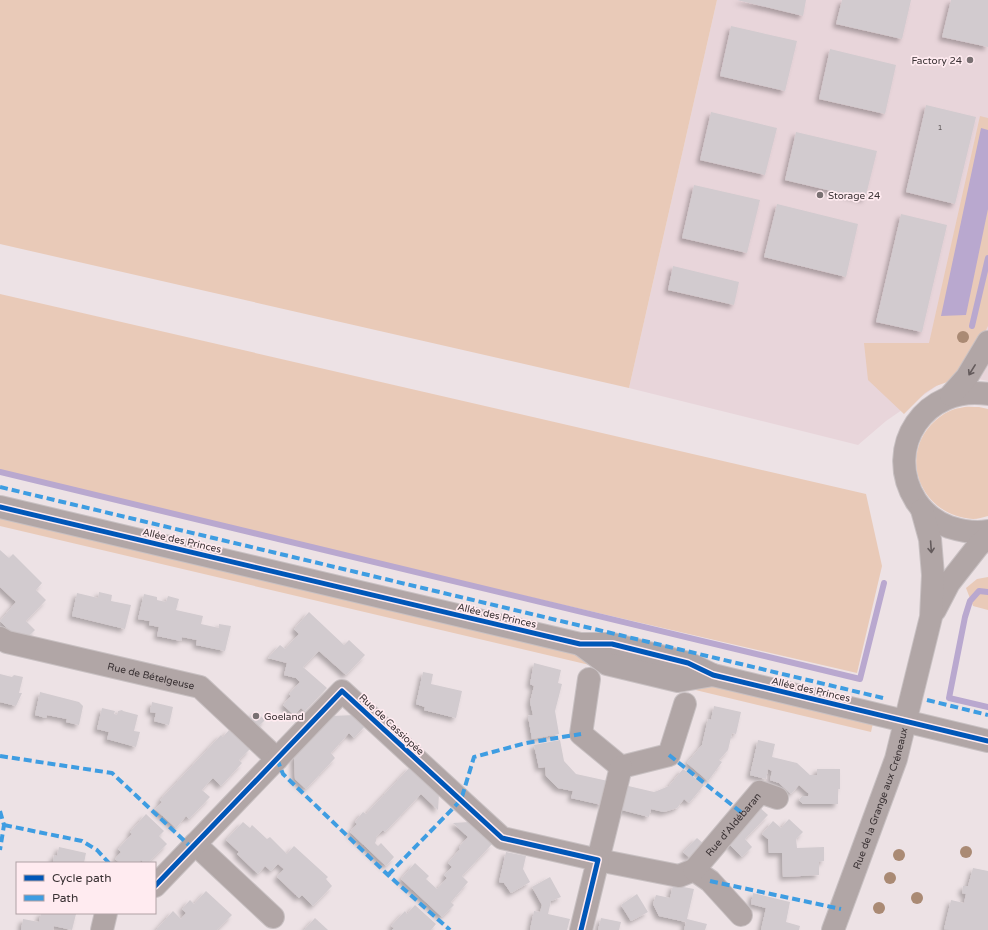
<svg xmlns="http://www.w3.org/2000/svg" width="988" height="930" viewBox="0 0 988 930" font-family="'Varela Round',sans-serif">
<defs>
<filter id="shadow"><feDropShadow dx="-3.5" dy="3.5" stdDeviation="2" flood-color="#0004"/></filter>
</defs>
<rect width="100%" height="100%" fill="#ede2e5"/>
<path fill="#e8d5da" d="M717,0H988V381L954,374L886,421L858,445L629,388Z"/>
<g fill="#e9cab8">
<path d="M0,0H717L629,388L0,244Z"/>
<path d="M980,116L988,118V326L978,346L953,380L936,386L925,393L904,414L868,380L864,343H929Z"/>
<path d="M0,294L866,494L882,566L857,673L0,474Z"/>
<path d="M979,407L988,409V516C983,517 978,519 973,519C921,516 896,455 936,420C943,414 951,409 960,408C966,406 973,407 979,407Z"/>
<path d="M0,516L578,653L598,667L0,526Z"/>
<path d="M988,577V610L973,606L966,588L977,579Z"/>
<path d="M704,683L873,723L871,732L683,687Z"/>
</g>
<path fill="#b9a8cf" d="M981,128L988,130V209L966,315L941,316Z"/>
<g fill="none" stroke-linecap="round" stroke-linejoin="round">
<g stroke="#b9a8cf" stroke-width="6">
<path d="M972,326L988,258"/>
<path d="M0,472L860,679L884,583"/>
<path d="M988,592L979,591L970,601L965,617L949,698L988,707"/>
</g>
</g>
<g fill="#d2cbcf" filter="url(#shadow)">
<path d="M737,0H806L803,16Z"/>
<path d="M842,0H911L902,39L836,24Z"/>
<path d="M951,0H988V47L942,37Z"/>
<path d="M731,26L797,41L785,91L720,76Z"/>
<path d="M830,49L896,65L885,114L819,99Z"/>
<path d="M926,105L976,117L955,204L906,192Z"/>
<path d="M711,112L777,128L765,175L700,160Z"/>
<path d="M796,132L877,151L865,199L785,180Z"/>
<path d="M694,185L760,200L747,253L682,238Z"/>
<path d="M777,204L858,224L846,277L764,257Z"/>
<path d="M901,214L947,225L922,332L876,322Z"/>
<path d="M673,266L739,282L734,305L668,290Z"/>
<path d="M0,550L9,558L13,554L42,583L36,590L46,600L26,621L35,630L27,638L14,635L0,621L16,602L0,587Z"/>
<path d="M99,592L112,595L111,601L131,605L125,629L72,616L77,593L98,598Z"/>
<path d="M144,594L157,597V600L166,602L168,596L179,599L176,610L203,616L201,624L219,628V624L231,626L225,651L196,645L197,640L182,637L181,641L157,636L159,627L149,625L150,621L138,619Z"/>
<path d="M309,612L344,645L349,640L365,655L346,675L319,651L303,667L327,688L305,711L301,708L294,715L283,705L291,696L289,694L300,682L296,678L284,675L287,663L268,658L280,645L285,649L299,634L294,629Z"/>
<path d="M534,663L561,670L558,683L562,684L555,711L559,734L532,739L528,716L533,715L530,702L534,686L530,684Z"/>
<path d="M423,672L433,674L431,684L462,691L456,718L424,710L425,707L416,704Z"/>
<path d="M0,674L12,677L14,675L23,677L19,693H22L16,706L0,702Z"/>
<path d="M40,692L79,702L83,706L79,725L66,722L67,719L47,715L46,718L35,715Z"/>
<path d="M152,702L173,707L169,725L154,721L156,713L150,712Z"/>
<path d="M714,706L741,712L736,734L732,733L728,750L719,760L722,762L708,781L687,763L702,745L708,719L711,720Z"/>
<path d="M102,708L115,711L114,714L117,715L118,711L122,710L123,711L138,715L134,731L140,732L136,747L107,739L109,732L97,729Z"/>
<path d="M256,712L265,720L257,728L248,720Z"/>
<path d="M355,715L366,725L354,738L349,733L331,753L335,758L306,789L295,779L294,757L332,716Z"/>
<path d="M229,730L250,749L239,760L242,763L221,786L213,778L207,784L202,790L210,797L189,819L186,816L176,828L155,809L162,802L160,800L221,735L223,737Z"/>
<path d="M560,740L564,761L576,774L608,781L602,805L571,798L573,791L558,788L546,776L545,767L539,768L534,745Z"/>
<path d="M758,740L775,744L772,757L797,763L810,775H817V769H840V789H838V804H803L799,800L802,796H808L809,794L799,785L791,794L779,783L770,780L772,771L768,769L766,779L750,775Z"/>
<path d="M410,767L439,794L438,810L421,794L385,832L383,830L376,837V841L375,843L378,846L381,843L394,857L386,866L350,832L357,824L355,822L363,812L366,814Z"/>
<path d="M683,769L704,785L689,803L684,799L677,808L664,812L651,809L649,817L618,809L624,785L654,792L657,791L669,786Z"/>
<path d="M757,805L768,815L745,839L752,847L742,857L727,842Z"/>
<path d="M146,814L164,831L159,836L167,844L148,863H144L141,860L139,863H120L115,859L121,852L118,849L132,834L130,832Z"/>
<path d="M789,819L803,832L796,839L797,848L824,847V861L819,862V875L783,877L782,853H769L768,839L762,834L773,821L781,828Z"/>
<path d="M243,822L250,828L252,825L267,839L270,837L287,854L294,846L328,877L326,879L332,886L313,906L302,895L299,898L277,877L284,869L278,864L271,871L265,866L258,874L237,854L239,852L226,840Z"/>
<path d="M469,822L492,844L462,876L468,882L451,902L454,905L442,917L401,879L415,863L429,876L426,879L437,889L447,878L444,875L452,867L448,863L460,849L459,847L468,837L453,823Z"/>
<path d="M697,838L704,844L690,858L683,852Z"/>
<path d="M59,847L86,853L84,863H53L54,855L57,856Z"/>
<path d="M506,852L526,856L523,869L530,882L511,893L504,883L499,882Z"/>
<path d="M973,868L988,871V930H949L944,929L951,900L964,903L966,894L962,893L963,886H968Z"/>
<path d="M550,877L561,897L551,901L548,914L570,919L567,930H530L534,911L540,912L542,905L532,887Z"/>
<path d="M673,885L694,889L687,919L707,924L705,930H684L686,922L659,916L653,904L656,895L670,898Z"/>
<path d="M206,891L232,915L217,930H156L173,911L181,919L186,913L182,909L190,900L194,904Z"/>
<path d="M753,893L790,902L786,922L800,926L799,930H761L766,908L751,904Z"/>
<path d="M637,894L648,912L631,921L621,905Z"/>
<path d="M415,905L436,924L431,930H392L394,928L391,926L405,911L407,914Z"/>
<path d="M41,913H69L76,914L72,930L54,926L53,930H21L23,919L39,922Z"/>
<path d="M315,918L328,930H304Z"/>
<path d="M601,918L621,922L619,930H598Z"/>
</g>
<g fill="none" stroke-linecap="round" stroke-linejoin="round">
<defs>
<g id="street">
<path d="M988,394C926,384 882,447 916,501C924,513 936,522 949,527C962,531 975,534 988,531"/>
<path d="M951,395L967,377L988,342"/>
<path d="M0,507L580,644H612L688,663L713,675L988,741"/>
<path d="M935,610L949,583L978,546L988,537"/>
<path id="s1" d="M0,638L7,642L200,687L277,759"/>
<path d="M580,644L607,664L678,681L713,675"/>
<path d="M589,679L581,734L621,767L669,755L685,704"/>
<path d="M621,767L598,860L679,876L694,870L710,881L741,915"/>
<path d="M195,844L273,917"/>
<path id="s2" d="M694,870L760,792L777,798"/>
<path d="M155,886L342,691L502,838L598,860L581,930"/>
<path d="M102,930L106,913"/>
<path id="s3" d="M833,930L896,759L931,617L933,575L930,539L922,510"/>
</g>
</defs>
<use href="#street" stroke="#c8c0c2" stroke-width="24"/>
<use href="#street" stroke="#b1a6a6" stroke-width="22"/>
<g stroke="#3e9de2" stroke-width="4" stroke-dasharray="8 4" stroke-linecap="butt">
<path d="M0,487L883,698"/>
<path d="M927,700L988,715"/>
<path d="M669,755L742,813"/>
<path d="M0,756L112,773L192,848"/>
<path d="M277,759L283,774L388,875L450,930"/>
<path d="M0,811L4,825L0,850"/>
<path d="M4,825L82,841L97,850L109,863"/>
<path d="M388,875L461,800L474,757L526,743L581,734"/>
<path d="M710,881L841,909"/>
</g>
<defs>
<g id="cycleway">
<path d="M0,507L580,644H612L688,663L713,675L988,741"/>
<path d="M155,886L342,691L502,838L598,860L581,930"/>
</g>
</defs>
<use href="#cycleway" stroke="#ffebf0" stroke-width="8"/>
<use href="#cycleway" stroke="#0057b8" stroke-width="5"/>
</g>
<g fill="#aa8a74">
<circle cx="963" cy="337" r="6"/>
<circle cx="966" cy="852" r="6"/>
<circle cx="899" cy="855" r="6"/>
<circle cx="890" cy="878" r="6"/>
<circle cx="917" cy="898" r="6"/>
<circle cx="879" cy="908" r="6"/>
</g>
<defs><path id="oneway-shaft" d="M-6 0H5M1.5-3L5.5 0L1.5 3" fill="none" stroke-width="1.6" stroke-linecap="round" stroke-linejoin="round"/></defs>
<g stroke="#645b5c">
<use href="#oneway-shaft" transform="translate(972 370) rotate(122)"/>
<use href="#oneway-shaft" transform="translate(931 547) rotate(86)"/>
</g>
<g fill="#797072" stroke="#ffebf0" stroke-width="1.5">
<circle cx="970" cy="60" r="4"/>
<circle cx="820" cy="195" r="4"/>
<circle cx="256" cy="716" r="4"/>
</g>
<g text-anchor="middle" stroke-width="3.5" stroke-linejoin="round" paint-order="stroke">
<g font-size="8" fill="#625b5d">
<text x="940" y="130">1</text>
</g>
<g font-size="10" fill="#3a3234" stroke="#ffebf0" text-anchor="start">
<text x="962" y="64" text-anchor="end">Factory 24</text>
<text x="828" y="199">Storage 24</text>
<text x="264" y="720">Goeland</text>
</g>
<g font-size="10" fill="#3a3234" stroke="#ffebf0">
<text transform="translate(182 540) rotate(13)" y="4">Allée des Princes</text>
<text transform="translate(497 615) rotate(13)" y="4">Allée des Princes</text>
<text dy="4" stroke="none"><textPath href="#s1" startOffset="156">Rue de Bételgeuse</textPath></text>
<text transform="translate(811 689) rotate(13)" y="4">Allée des Princes</text>
<text transform="translate(392 724) rotate(43)" y="4">Rue de Cassiopée</text>
<text dy="4" stroke="none"><textPath href="#s3" startOffset="140">Rue de la Grange aux Créneaux</textPath></text>
<text dy="4" stroke="none"><textPath href="#s2" startOffset="60">Rue d'Aldébaran</textPath></text>
</g>
</g>
<rect x="16" y="862" width="140" height="52" fill="#ffebf0" stroke="#b0a1a5"/>
<rect x="24" y="875" width="20" height="6" fill="#0057b8" stroke="#b0a1a5"/>
<text x="52" y="882" font-size="12" fill="#3a3234">Cycle path</text>
<rect x="24" y="895" width="20" height="6" fill="#3e9de2" stroke="#b0a1a5"/>
<text x="52" y="902" font-size="12" fill="#3a3234">Path</text>
</svg>
